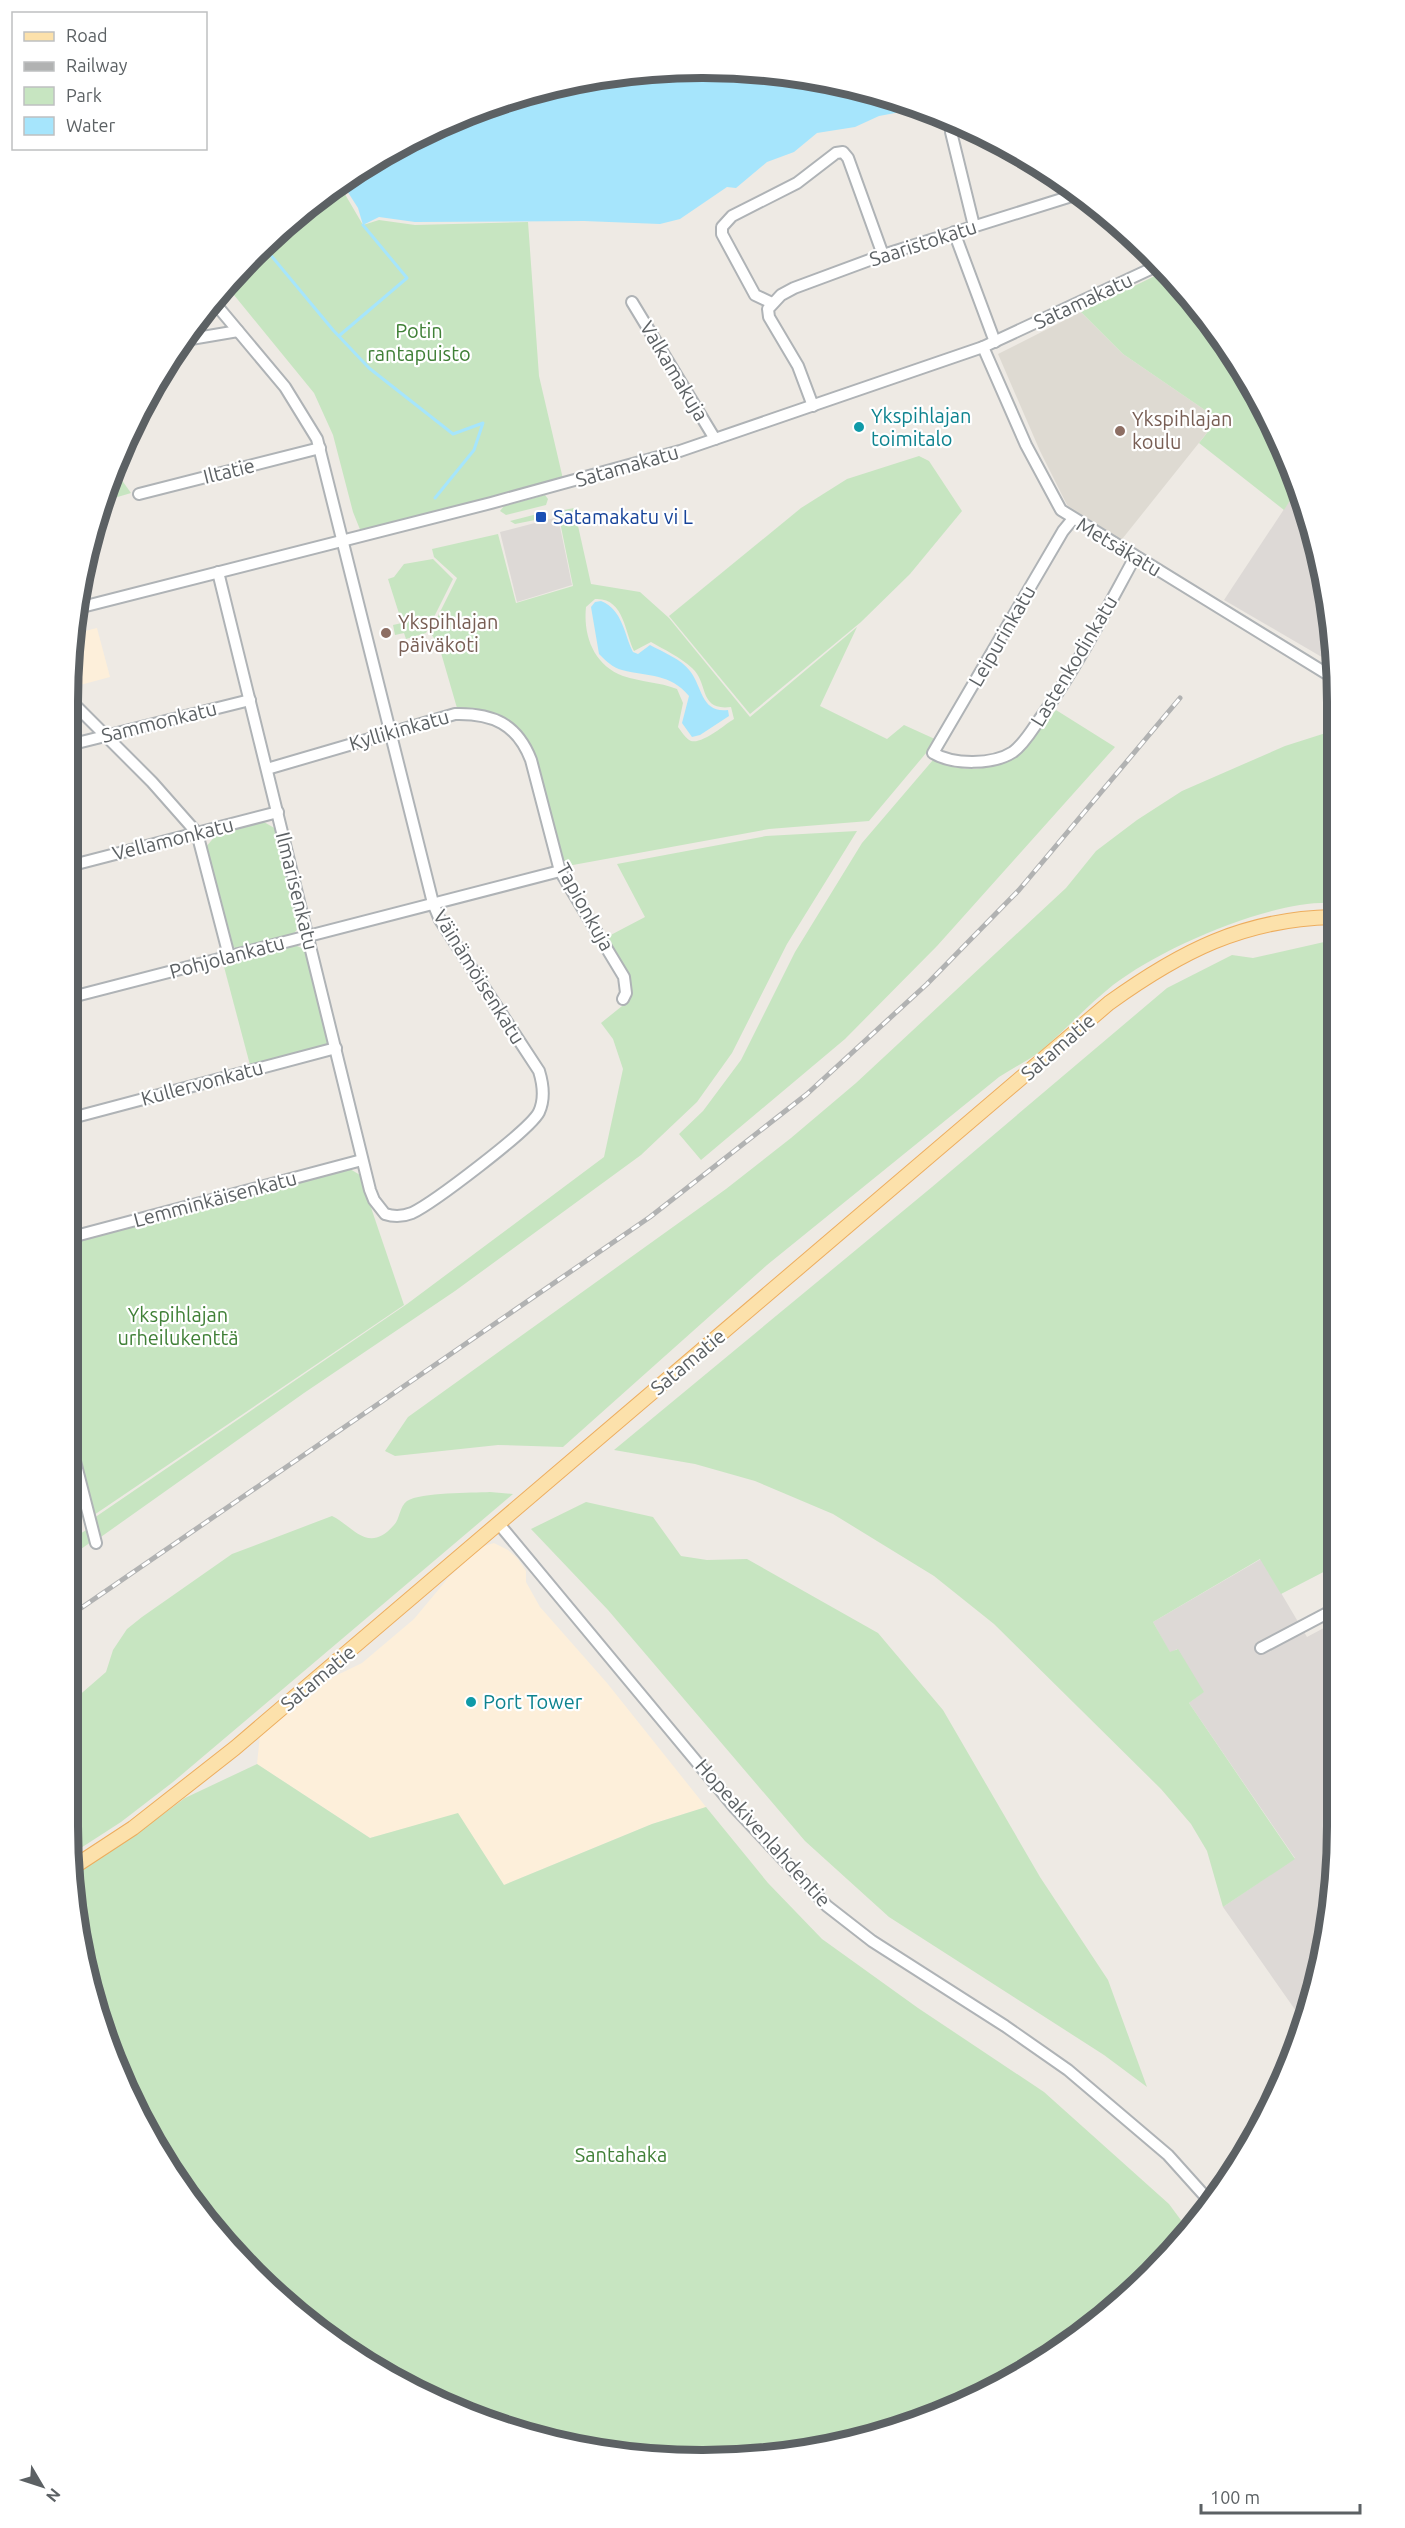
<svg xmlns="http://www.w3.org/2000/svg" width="1405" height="2528" viewBox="0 0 1405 2528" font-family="Ubuntu,sans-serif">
<rect width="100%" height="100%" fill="#eeeae4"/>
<g fill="#fdefda">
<path d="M97,628L110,677L69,688V661L73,634Z"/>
<path d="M494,1543L508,1550L518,1559L526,1571V1582L540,1607L607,1683L706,1807L652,1824L504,1885L458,1814L370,1838L257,1764L260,1735L329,1679L362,1663L414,1619L449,1577L481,1547Z"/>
</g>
<g fill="#ddd9d6">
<path d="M1298,488L1304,498L1332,620V663L1224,600Z"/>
<path d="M558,517L572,585L517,602L500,532Z"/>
<path d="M1261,1559L1307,1637L1335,1622L1336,1867L1316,1990L1303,2021L1223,1907L1295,1858L1189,1703L1203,1692L1177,1649L1170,1653L1153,1622Z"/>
</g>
<path fill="#dedad2" d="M1081,312L1123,354L1218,419L1119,543L1067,505L1040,451L998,354Z"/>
<g fill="#c7e5c1" fill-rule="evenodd">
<path d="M339,184L363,225L379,220L415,225L528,222L539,376L563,479L361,532L353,512L333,435L314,393L225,284L316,199Z"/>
<path d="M1163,272L1230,349L1267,424L1266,426L1271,431L1298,488L1284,510L1199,443L1218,419L1123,354L1081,312Z"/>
<path d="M919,456L929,461L962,511L910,574L861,622L750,714L669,616L801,508L847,479Z"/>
<path d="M116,472L131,493L104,501Z"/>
<path d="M545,495L548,499L546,505L506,515L500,511L504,506Z"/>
<path d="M574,508L591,584L640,592L669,618L750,717L857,627L820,706L887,739L904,725L937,740L869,821L769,829L562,867C556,843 551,819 545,795C532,739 522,709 457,708L439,646L430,632L457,578L434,557L432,549L498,534L516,603L573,586L559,517V511ZM595,599C624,597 625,633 634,651L651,642C665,650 680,657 692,668C709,683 698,711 731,707L734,719C724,725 703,744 691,741C686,739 681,731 678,727L683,703L677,689C659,682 641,682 623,676C594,665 583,636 586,607Z"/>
<path d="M545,512L540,519L515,524L510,521Z"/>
<path d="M433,559L453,579L426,633L406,639L404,633L395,635L393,625L402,623L388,579L394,577L404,564Z"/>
<path d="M1056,710L1115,747L937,946L845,1039L701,1160L679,1134L703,1111L741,1060L795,952L862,843L933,760C994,785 1021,753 1056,710Z"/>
<path d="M1332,731L1333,903C1270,900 1163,947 1113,985C1088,1005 1066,1029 1042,1050C1029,1060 1013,1068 999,1077L767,1265L563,1447L498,1445L395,1456L385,1451L408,1417L726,1189L791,1138L856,1083L1066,888L1096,851L1137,820L1182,791L1285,746Z"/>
<path d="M264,822L276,829L300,925L293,935L237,949L230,945L205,848L217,834Z"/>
<path d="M857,831L787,944L732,1053L697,1102L641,1155L455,1291L304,1393L98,1539L94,1518L407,1304L604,1157L623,1069L613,1039L601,1023L627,1002L630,991L605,938L645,917L617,864L766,836Z"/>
<path d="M1333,940L1335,1566L1281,1594L1260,1559L1153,1622L1170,1652L1178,1649L1204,1692L1189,1703L1295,1859L1223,1907L1207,1851L1191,1824L1161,1789L994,1624L934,1576L833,1514L755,1481L695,1464L614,1450L932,1187L1167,988L1232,955L1253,958Z"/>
<path d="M295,945L306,950L328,1045L250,1065L223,963Z"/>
<path d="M350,1169L360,1175L404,1305L94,1515L68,1415V1243Z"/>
<path d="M490,1492L513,1494L173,1782L121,1822L70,1855L68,1825V1705L106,1672L113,1650L127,1629L142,1617L232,1554L332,1516C353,1526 368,1555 394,1525C400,1519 399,1507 407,1501C421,1492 472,1493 490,1492Z"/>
<path d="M586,1502L653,1517L681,1556L707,1560L747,1559L878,1633L943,1710L1040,1877L1108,1980L1147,2087L1104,2055L889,1917L805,1841L608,1610L531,1529Z"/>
<path d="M88,1529L91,1542L68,1558V1541Z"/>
<path d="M257,1764L370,1838L458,1813L504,1885L652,1824L706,1807L768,1883L822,1939L918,2008L1044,2092L1169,2204L1189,2231L1121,2303L1055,2354L946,2412L867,2439L744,2459H661L538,2439L459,2412L350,2354L284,2303L199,2212L152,2143L101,2030L80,1949L72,1874L131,1838L185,1798Z"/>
</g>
<g fill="#a6e5fc">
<path d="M661,69L785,73L906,101L922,108L879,116L855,127L817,133L794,152L767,162L736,188L727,187L680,219L660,224L584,221L415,222L379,217L363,225L358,208L342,183L421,133L538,89Z"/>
<path d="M601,601C623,610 624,634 633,652L638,654L650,645C663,652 681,659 690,671C703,688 701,713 728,710L729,716L700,735L692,737L682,723L689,696C670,673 649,677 622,670C613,668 605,660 599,654L591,607L595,602Z"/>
</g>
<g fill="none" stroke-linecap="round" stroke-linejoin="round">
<g stroke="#a6e5fc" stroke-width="3">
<path d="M264,247L333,330L369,368L453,434L483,423L474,450L435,498"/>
<path d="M340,335L407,278L363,225"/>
</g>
<defs>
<g id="minor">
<path d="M951,132L974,226"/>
<path d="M954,232L995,342"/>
<path d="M213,301L285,387L317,439L433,903L440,920L539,1071C543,1084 545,1099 539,1112C530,1130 433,1203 412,1213C402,1217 394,1217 385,1214L374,1200L370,1190L218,572"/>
<path d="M632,302L715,439"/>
<path d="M772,303L755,295L722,234V227L732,216L797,183L836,153L843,152L848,158L883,255"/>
<path d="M185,340L238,331"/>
<path d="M983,347L1026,445L1061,510L1332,677"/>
<path d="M813,406L798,366L769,317L768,309L781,295L794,288L883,255L1078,194"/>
<path d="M139,494L320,448"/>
<path d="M1072,520L1063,531L933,753C953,765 993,765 1013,752C1024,744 1032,730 1039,720C1076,669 1105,612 1135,557"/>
<path d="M78,608L491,503L680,451L983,347L1157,266"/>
<path d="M69,699L152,782L197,833L229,956"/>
<path d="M69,745L250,700"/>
<path d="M267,769L455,714C493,713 517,724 531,760L560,871L624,977L626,993L623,999"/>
<path d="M69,866L278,812"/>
<path d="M68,998L560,871"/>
<path d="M68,1119L336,1048"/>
<path d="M68,1238L362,1160"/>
<path d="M68,1434L96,1543"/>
<path d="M499,1524L735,1808L827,1906L872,1941L1005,2026L1068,2070L1168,2155L1212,2204"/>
<path d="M1261,1648L1335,1609"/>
</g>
<path id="major" d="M72,1868L133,1828L235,1748L1109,1003C1180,952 1243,919 1333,917"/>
</defs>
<use href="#minor" stroke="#afb3b6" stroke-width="14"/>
<use href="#major" stroke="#edad5e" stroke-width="16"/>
<use href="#minor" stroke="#fff" stroke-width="10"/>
<use href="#major" stroke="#fce1ab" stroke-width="14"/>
<defs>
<path id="rail" d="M68,1617L650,1217L807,1094L927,984L1019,890L1180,698"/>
</defs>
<use href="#rail" stroke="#b1b2b2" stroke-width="5"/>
<use href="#rail" stroke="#fff" stroke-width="3" stroke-dasharray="9" stroke-linecap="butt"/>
</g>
<g fill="#0f9aa8" stroke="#fff" stroke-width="2">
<circle cx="859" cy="427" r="6"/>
<circle cx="471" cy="1702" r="6"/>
</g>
<g fill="#8d6e63" stroke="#fff" stroke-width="2">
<circle cx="1120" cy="431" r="6"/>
<circle cx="386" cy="633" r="6"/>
</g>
<rect fill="#1a4fb4" stroke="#fff" stroke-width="2" x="535" y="511" width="12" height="12" rx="3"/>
<g text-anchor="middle" stroke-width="4.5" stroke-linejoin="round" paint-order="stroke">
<g font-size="20" fill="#5c6164" stroke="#fff">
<text transform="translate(923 243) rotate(-18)" y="7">Saaristokatu</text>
<text transform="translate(1083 301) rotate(-25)" y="7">Satamakatu</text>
<text transform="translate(674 371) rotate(59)" y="7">Valkamakuja</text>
<text transform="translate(627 466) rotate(-16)" y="7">Satamakatu</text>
<text transform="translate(229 471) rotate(-14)" y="7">Iltatie</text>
<text transform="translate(1119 547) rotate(31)" y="7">Metsäkatu</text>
<text transform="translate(1002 636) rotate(-60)" y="7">Leipurinkatu</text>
<text transform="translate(1074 661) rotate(-59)" y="7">Lastenkodinkatu</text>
<text transform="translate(159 722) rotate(-14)" y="7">Sammonkatu</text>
<text transform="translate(399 730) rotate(-16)" y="7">Kyllikinkatu</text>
<text transform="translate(173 839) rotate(-14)" y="7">Vellamonkatu</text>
<text transform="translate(297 891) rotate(76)" y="7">Ilmarisenkatu</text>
<text transform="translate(585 907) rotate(61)" y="7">Tapionkuja</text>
<text transform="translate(227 957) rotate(-15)" y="7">Pohjolankatu</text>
<text transform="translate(479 977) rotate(58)" y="7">Väinämöisenkatu</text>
<text transform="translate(1058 1047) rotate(-41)" y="7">Satamatie</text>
<text transform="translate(202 1083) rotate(-15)" y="7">Kullervonkatu</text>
<text transform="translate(215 1199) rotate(-15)" y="7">Lemminkäisenkatu</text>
<text transform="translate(688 1362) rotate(-40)" y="7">Satamatie</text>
<text transform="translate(318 1678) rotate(-40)" y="7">Satamatie</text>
<text transform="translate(763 1833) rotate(48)" y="7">Hopeakivenlahdentie</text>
</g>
<g font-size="20" fill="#408037" stroke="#fff">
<text x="419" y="338">Potin<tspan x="419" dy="23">rantapuisto</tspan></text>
<text x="178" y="1322">Ykspihlajan<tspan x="178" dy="23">urheilukenttä</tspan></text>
<text x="621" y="2162">Santahaka</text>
</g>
<g font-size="20" fill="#0d838f" stroke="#fff" text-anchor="start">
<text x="871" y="423">Ykspihlajan<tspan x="871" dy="23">toimitalo</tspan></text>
<text x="483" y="1709">Port Tower</text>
</g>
<g font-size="20" fill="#785e54" stroke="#fff" text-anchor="start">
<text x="1132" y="426">Ykspihlajan<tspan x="1132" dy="23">koulu</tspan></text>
<text x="398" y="629">Ykspihlajan<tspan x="398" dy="23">päiväkoti</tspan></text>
</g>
<g font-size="20" fill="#164399" stroke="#fff" text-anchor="start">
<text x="553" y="524">Satamakatu vi L</text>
</g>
</g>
<path d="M0 0H1405V2528H0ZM702 78H703A624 624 0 0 1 1327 702V1826A624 624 0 0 1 703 2450H702A624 624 0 0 1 78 1826V702A624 624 0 0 1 702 78Z" fill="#fff" fill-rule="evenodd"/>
<path fill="none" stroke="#5c6164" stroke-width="8" d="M702 78H703A624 624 0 0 1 1327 702V1826A624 624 0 0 1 703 2450H702A624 624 0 0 1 78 1826V702A624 624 0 0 1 702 78Z"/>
<rect x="12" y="12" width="195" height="138" fill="#ffffff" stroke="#bec0c1" stroke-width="1.5"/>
<rect x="24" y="32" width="30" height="9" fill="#fce1ab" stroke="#bec0c1" stroke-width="1.5"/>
<text x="66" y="42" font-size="18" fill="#5c6164">Road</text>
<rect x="24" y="62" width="30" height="9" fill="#b1b2b2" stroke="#bec0c1" stroke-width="1.5"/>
<text x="66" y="72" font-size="18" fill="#5c6164">Railway</text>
<rect x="24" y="87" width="30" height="18" fill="#c7e5c1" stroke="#bec0c1" stroke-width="1.5"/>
<text x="66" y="102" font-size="18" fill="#5c6164">Park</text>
<rect x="24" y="117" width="30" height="18" fill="#a6e5fc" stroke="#bec0c1" stroke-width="1.5"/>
<text x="66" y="132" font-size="18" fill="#5c6164">Water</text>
<g transform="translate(42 2486) rotate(129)" stroke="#ffffff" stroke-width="4.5" paint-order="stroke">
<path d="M0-4.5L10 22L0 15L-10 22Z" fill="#5c6164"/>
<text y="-9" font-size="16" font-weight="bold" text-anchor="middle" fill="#5c6164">N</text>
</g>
<path d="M1201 2504v9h159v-9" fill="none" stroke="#5c6164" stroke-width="3"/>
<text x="1210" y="2504" font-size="18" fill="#5c6164" stroke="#ffffff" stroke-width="4.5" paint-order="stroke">100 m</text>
</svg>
